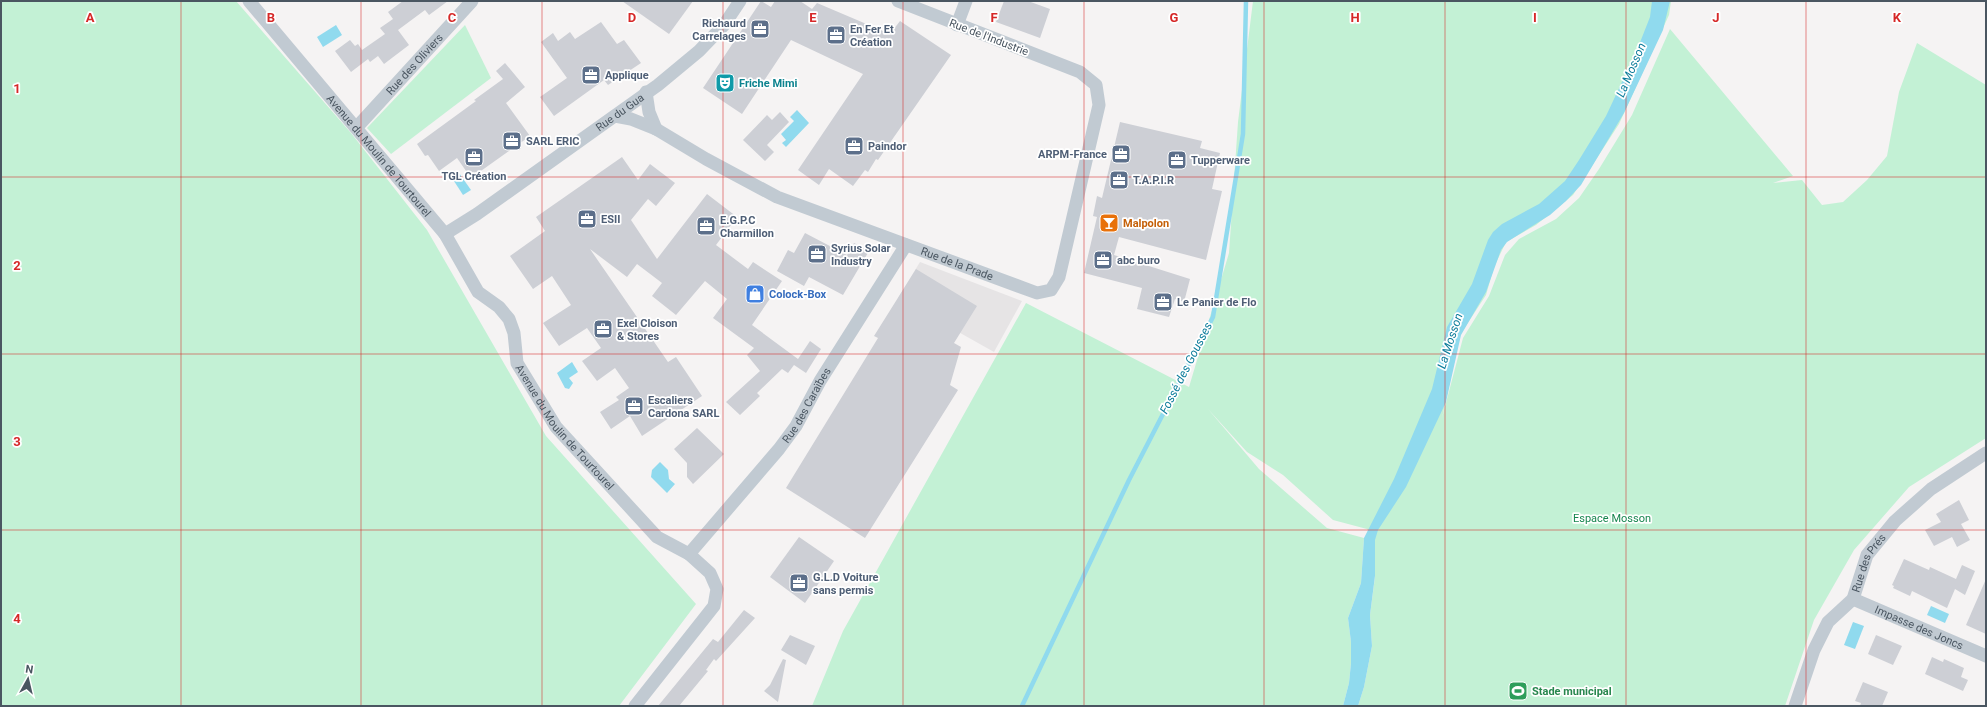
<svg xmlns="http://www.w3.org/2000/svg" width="1987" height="707" viewBox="0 0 1987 707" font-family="Roboto,sans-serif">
<rect width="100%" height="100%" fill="#f5f3f3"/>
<path fill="#e6e4e5" d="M920,262L1022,301L994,352L898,298Z"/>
<g fill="#c3f1d5">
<path d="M1,1H236L351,133L427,230L546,436L696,604L619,706H1Z"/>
<path d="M1253,1H1671L1669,15L1619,124L1573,195L1536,225L1506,242L1494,267L1486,295L1460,335L1442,418L1463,338L1489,296L1505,255L1519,239L1556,219L1579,198L1599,169L1632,115L1670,29L1793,176L1773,183L1802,180L1822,205L1843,202L1867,180L1887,156L1899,92L1917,43L1986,85V438L1909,487L1854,550L1814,620L1785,706H1358L1364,687L1372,646L1370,615L1375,577V540L1367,529L1333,520L1283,475L1247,452L1208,409L1259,469L1327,528L1364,538L1361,583L1348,618L1351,642V663L1349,683L1343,706H812L843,631L1026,303L1189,387L1229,253L1238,122Z"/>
<path d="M465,25L491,78L391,154L367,128Z"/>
</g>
<g fill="#90daee">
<path d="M1652,1H1670L1663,30L1624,113L1581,185L1566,201L1550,215L1507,242L1501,250L1486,292L1461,335L1446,402L1406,487L1378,530L1375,540V576L1370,615L1372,646L1364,687L1358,706H1343L1349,683L1351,663V642L1348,618L1361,583L1364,538L1394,479L1432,389L1447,327L1472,284L1488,240L1493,232L1502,224L1539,204L1565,181L1579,160L1606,116L1637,50L1650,17Z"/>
<path d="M336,25L342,35L323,47L317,37Z"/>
<path d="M797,110L809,123L786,147L782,143L786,140L781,134L794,121L790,117Z"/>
<path d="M459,173L471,190L463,195L452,178Z"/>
<path d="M572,362L578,372L569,378L573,383L569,389L565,388L557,373Z"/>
<path d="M660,462L668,470L669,479L675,484L667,493L651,477L652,470Z"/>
<path d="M1931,606L1949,614L1945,623L1927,615Z"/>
<path d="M1853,622L1864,626L1855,649L1844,645Z"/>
</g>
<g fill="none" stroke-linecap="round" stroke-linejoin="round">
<path stroke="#90daee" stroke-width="4.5" d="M1022,706L1129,480L1213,317L1243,134L1246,1"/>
</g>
<g fill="#cdcfd5">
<path d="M403,1H448L429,15L425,10L398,30L409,45L384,64L378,56L370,62L368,59L351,72L335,51L350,40L355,46L358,44L362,50L385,34L380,28L393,19L388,12Z"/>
<path d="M622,1H693L669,34Z"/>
<path d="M761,1L771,7L775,1H800L812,9L817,3L890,34L900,21L951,55L878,160L876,159L868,172L865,170L853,186L829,169L819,185L798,170L863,74L791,40L742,114L703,88Z"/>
<path d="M1004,1H1028L1050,9L1040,38L996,22Z"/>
<path d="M601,22L617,44L624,40L641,63L608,85L604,80L554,116L540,97L567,78L541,42L553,33L558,41L570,32L575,39Z"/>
<path d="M505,63L525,87L506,103L530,136L471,178L457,158L439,171L428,155L425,156L417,144L476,101L474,100L503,79L496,71Z"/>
<path d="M780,112L789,122L767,145L774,152L765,161L743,140L767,115L772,120Z"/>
<path d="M1120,122L1202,141L1200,148L1220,153L1212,189L1222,191L1206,260L1119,237L1114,255L1190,279L1184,302L1175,299L1169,317L1137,309L1142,288L1084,273L1097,217L1093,216L1097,196L1102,198Z"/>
<path d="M622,157L638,180L650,164L675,183L656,206L648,199L631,220L657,259L707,194L737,217L716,245L748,269L753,262L782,281L752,325L798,359L810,341L821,349L806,373L794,365L788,373L782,369L757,393L760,396L740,415L726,402L760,371L747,355L754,348L713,318L727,299L705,281L676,315L652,296L662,283L637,264L627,277L590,249L668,362L676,357L702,396L642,436L630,416L611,429L600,412L619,400L616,397L629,388L615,368L597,381L582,361L601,348L587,328L559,346L543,323L571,305L552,276L533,289L510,256L545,231L536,217Z"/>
<path d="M805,233L847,255L854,243L869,251L843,295L809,277L804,286L777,271L788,250L794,253Z"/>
<path d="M916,269L977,306L954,343L961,347L950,385L958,390L865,538L786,488L878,338L874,336Z"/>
<path d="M697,428L724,454L693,484L687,477V463L674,449Z"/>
<path d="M1959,500L1969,520L1961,524L1970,540L1957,547L1952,537L1934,546L1925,530L1941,522L1936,514Z"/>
<path d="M799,537L834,561L805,603L770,577Z"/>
<path d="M1904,559L1929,570L1930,567L1956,579L1962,565L1975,571L1965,595L1955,589L1947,608L1912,591L1910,596L1893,588L1894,586L1892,585Z"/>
<path d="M1986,579V634L1966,625Z"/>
<path d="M744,610L755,618L716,661L714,659L706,670L708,671L679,706H658L713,639L718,642Z"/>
<path d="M790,635L815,646L806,665L781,650Z"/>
<path d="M1876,635L1902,646L1893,665L1868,654Z"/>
<path d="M1932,657L1943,662L1944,659L1964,668L1961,677L1968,680L1963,691L1925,674Z"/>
<path d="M783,659L786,660L778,702L764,691L770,685Z"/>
<path d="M1863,682L1888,692L1882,706H1860L1861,703L1855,701Z"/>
</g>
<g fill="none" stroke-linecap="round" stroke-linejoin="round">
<g stroke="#c1cad2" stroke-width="13">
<path id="s1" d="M249,1L445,234L478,292L499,307L509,319L514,333L517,363L556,427L657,537L689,554L710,573L717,589L714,606L635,706"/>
<path d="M957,25L966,1"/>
<path d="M646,92L649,112L656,129"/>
<path id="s2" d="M615,116L631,119L656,129L706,159L777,197L1037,293L1051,290L1059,277L1099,105L1096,85L1080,72L898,1"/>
<path id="s3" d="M357,127L472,1"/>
<path id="s4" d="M445,234L477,214L658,85L699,51L724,25L740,1"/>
<path id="s5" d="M689,554L779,449L796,426L820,381L906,245"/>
<path id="s6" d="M1853,599L1986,656"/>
<path id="s7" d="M1795,706L1814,650L1828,622L1853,599L1867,555L1895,521L1931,489L1986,453"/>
</g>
</g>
<path fill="none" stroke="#d62828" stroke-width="1" stroke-opacity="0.55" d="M181,1V706M361,1V706M542,1V706M723,1V706M903,1V706M1084,1V706M1264,1V706M1445,1V706M1626,1V706M1806,1V706M1,177H1986M1,354H1986M1,530H1986"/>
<defs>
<symbol id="office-square" viewBox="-11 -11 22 22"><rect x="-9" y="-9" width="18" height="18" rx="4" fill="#5c6f8a" stroke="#fff"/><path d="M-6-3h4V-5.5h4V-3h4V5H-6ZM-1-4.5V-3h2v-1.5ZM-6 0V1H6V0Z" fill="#fff"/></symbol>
<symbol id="theatre-square" viewBox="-11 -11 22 22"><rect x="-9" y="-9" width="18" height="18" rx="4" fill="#0f9aa8" stroke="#fff"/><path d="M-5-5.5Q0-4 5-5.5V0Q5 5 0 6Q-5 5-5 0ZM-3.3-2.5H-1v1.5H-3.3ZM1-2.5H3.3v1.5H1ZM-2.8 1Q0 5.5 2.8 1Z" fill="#fff"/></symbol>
<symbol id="bar-square" viewBox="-11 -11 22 22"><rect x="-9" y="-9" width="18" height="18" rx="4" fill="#e8710a" stroke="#fff"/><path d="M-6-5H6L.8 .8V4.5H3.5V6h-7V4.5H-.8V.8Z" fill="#fff"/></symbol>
<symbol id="shop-square" viewBox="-11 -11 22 22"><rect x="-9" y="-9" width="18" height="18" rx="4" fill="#3f7fe0" stroke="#fff"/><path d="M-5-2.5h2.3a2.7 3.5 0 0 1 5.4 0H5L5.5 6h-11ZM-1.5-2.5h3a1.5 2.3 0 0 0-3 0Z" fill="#fff"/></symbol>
<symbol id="stadium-square" viewBox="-11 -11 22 22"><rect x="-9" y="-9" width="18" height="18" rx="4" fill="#2e9e5b" stroke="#fff"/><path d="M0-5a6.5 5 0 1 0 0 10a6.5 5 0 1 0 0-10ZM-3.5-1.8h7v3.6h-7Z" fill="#fff"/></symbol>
</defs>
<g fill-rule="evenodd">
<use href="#office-square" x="749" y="18" width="22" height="22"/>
<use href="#office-square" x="825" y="24" width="22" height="22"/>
<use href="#office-square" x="580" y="64" width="22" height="22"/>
<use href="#theatre-square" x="714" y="72" width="22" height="22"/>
<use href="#office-square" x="501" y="130" width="22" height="22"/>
<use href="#office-square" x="843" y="135" width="22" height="22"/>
<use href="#office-square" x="1110" y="143" width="22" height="22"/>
<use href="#office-square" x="463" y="146" width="22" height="22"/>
<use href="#office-square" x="1166" y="149" width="22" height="22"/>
<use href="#office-square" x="1108" y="169" width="22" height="22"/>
<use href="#office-square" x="576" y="208" width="22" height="22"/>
<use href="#bar-square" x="1098" y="212" width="22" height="22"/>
<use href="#office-square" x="695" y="215" width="22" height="22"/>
<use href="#office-square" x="806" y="243" width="22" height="22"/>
<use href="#office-square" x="1092" y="249" width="22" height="22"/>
<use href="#shop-square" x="744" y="283" width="22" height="22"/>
<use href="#office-square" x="1152" y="291" width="22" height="22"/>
<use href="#office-square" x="592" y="318" width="22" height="22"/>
<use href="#office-square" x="623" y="395" width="22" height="22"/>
<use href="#office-square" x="788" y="572" width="22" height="22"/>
<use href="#stadium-square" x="1507" y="680" width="22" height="22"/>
</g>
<g text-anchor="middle" stroke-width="3.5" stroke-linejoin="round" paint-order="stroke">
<g font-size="11" font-weight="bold" fill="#4e5e75" stroke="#fff" text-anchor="start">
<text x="746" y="27" text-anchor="end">Richaurd<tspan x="746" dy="13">Carrelages</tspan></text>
<text x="850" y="33">En Fer Et<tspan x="850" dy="13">Création</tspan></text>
<text x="605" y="79">Applique</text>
<text x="526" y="145">SARL ERIC</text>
<text x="868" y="150">Paindor</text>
<text x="1107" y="158" text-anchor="end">ARPM-France</text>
<text x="1191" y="164">Tupperware</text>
<text x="474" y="180" text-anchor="middle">TGL Création</text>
<text x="1133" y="184">T.A.P.I.R</text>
<text x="601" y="223">ESII</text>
<text x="720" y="224">E.G.P.C<tspan x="720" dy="13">Charmillon</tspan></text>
<text x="831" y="252">Syrius Solar<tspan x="831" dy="13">Industry</tspan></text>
<text x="1117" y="264">abc buro</text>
<text x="1177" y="306">Le Panier de Flo</text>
<text x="617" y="327">Exel Cloison<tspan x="617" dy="13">&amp; Stores</tspan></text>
<text x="648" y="404">Escaliers<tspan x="648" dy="13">Cardona SARL</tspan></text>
<text x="813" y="581">G.L.D Voiture<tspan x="813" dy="13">sans permis</tspan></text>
</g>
<g font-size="11" fill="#4a5661" stroke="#fff">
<text transform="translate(989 37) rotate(21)" y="4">Rue de l'Industrie</text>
<text dy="4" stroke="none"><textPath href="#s3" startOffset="85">Rue des Oliviers</textPath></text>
<text dy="4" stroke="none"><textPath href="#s4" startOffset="213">Rue du Gua</textPath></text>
<text dy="4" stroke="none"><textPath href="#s1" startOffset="202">Avenue du Moulin de Tourtourel</textPath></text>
<text dy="4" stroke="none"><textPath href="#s2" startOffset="374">Rue de la Prade</textPath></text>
<text dy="4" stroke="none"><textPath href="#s5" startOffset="190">Rue des Caraïbes</textPath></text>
<text dy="4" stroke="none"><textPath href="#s1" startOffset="538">Avenue du Moulin de Tourtourel</textPath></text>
<text dy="4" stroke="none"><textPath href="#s7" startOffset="164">Rue des Prés</textPath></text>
<text dy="4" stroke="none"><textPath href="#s6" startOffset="72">Impasse des Joncs</textPath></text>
</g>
<g font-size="11" font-weight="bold" fill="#0d838f" stroke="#fff" text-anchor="start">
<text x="739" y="87">Friche Mimi</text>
</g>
<g font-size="11" font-weight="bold" fill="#c56008" stroke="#fff" text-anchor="start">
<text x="1123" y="227">Malpolon</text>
</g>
<g font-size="11" font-weight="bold" fill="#366cbe" stroke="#fff" text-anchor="start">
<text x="769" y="298">Colock-Box</text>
</g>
<g font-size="11" fill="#17864f" stroke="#fff">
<text x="1612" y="522">Espace Mosson</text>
</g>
<g font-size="11" font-weight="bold" fill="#27864d" stroke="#fff" text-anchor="start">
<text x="1532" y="695">Stade municipal</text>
</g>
<g font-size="12" font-style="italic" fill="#0c7c9b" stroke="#fff">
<text transform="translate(1631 70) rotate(-67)" y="4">La Mosson</text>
<text transform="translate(1450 341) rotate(-72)" y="4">La Mosson</text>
<text transform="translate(1186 368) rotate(-63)" y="4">Fossé des Gousses</text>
</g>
</g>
<g font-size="13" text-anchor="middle" font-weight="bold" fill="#d62828" stroke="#fff" stroke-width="3.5" stroke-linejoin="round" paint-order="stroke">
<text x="90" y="22">A</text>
<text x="271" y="22">B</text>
<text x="452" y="22">C</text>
<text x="632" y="22">D</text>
<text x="813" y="22">E</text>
<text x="994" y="22">F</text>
<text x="1174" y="22">G</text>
<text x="1355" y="22">H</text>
<text x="1535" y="22">I</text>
<text x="1716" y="22">J</text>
<text x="1897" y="22">K</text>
<text x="17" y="93">1</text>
<text x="17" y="270">2</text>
<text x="17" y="446">3</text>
<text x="17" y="623">4</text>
</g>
<rect width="1987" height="707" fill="none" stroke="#4a5661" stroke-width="4"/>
<g transform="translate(28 679) rotate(8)" stroke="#ffffff" stroke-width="3" paint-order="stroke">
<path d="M0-3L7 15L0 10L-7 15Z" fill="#4a5661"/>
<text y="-6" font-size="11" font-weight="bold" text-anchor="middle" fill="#4a5661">N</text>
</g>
</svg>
